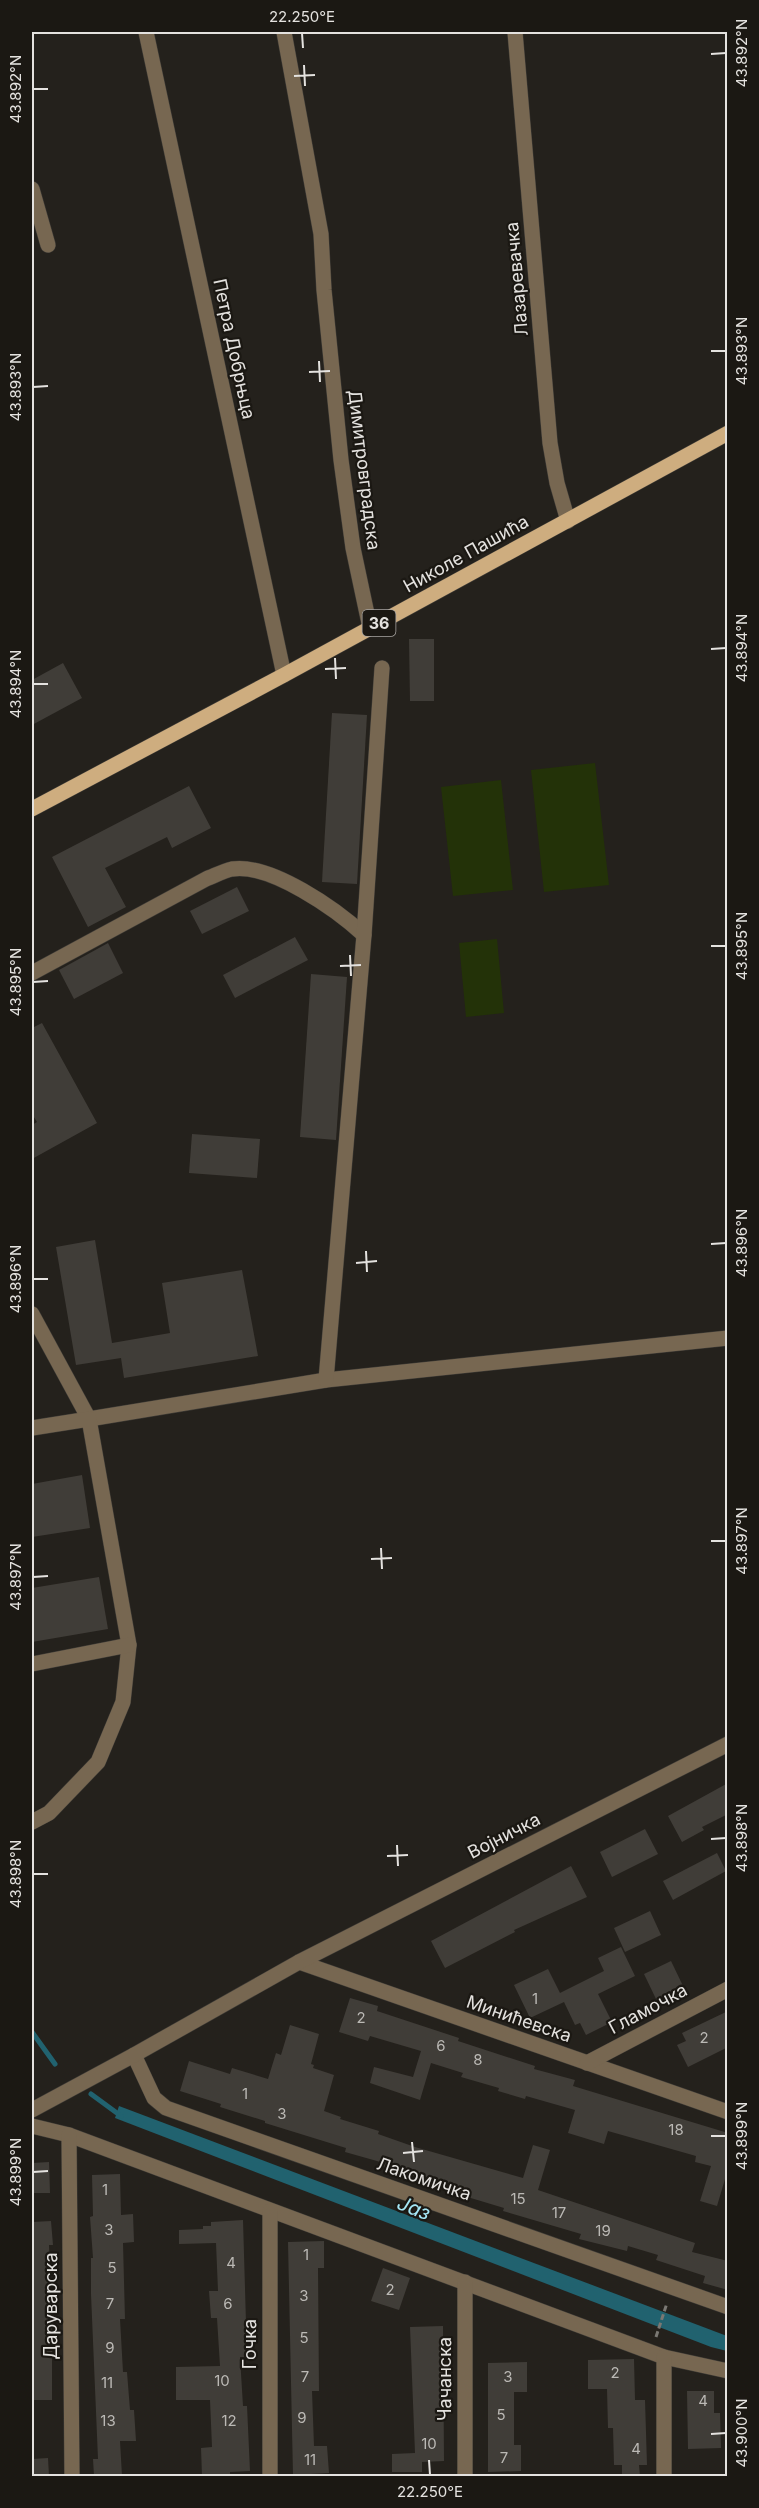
<svg xmlns="http://www.w3.org/2000/svg" width="759" height="2508" viewBox="0 0 759 2508" font-family="Inter,sans-serif">
<rect width="100%" height="100%" fill="#24211c"/>
<g fill="#233208">
<path d="M595,763L609,885L544,892L531,770Z"/>
<path d="M501,780L513,890L453,896L441,787Z"/>
<path d="M497,939L504,1013L466,1017L459,943Z"/>
</g>
<path fill="#21626f" d="M119,2106L727,2336V2351L711,2347L115,2118Z"/>
<g fill="none" stroke-linecap="round" stroke-linejoin="round">
<g stroke="#21626f" stroke-width="5">
<path d="M32,2032L55,2064"/>
<path d="M91,2094L121,2116"/>
</g>
</g>
<g fill="#403d38">
<path d="M409,639H434V701H410Z"/>
<path d="M63,663L82,698L32,725V680Z"/>
<path d="M332,713L367,715L357,884L322,882Z"/>
<path d="M189,786L211,828L172,848L167,837L105,868L126,907L88,927L52,857Z"/>
<path d="M237,887L249,911L202,934L190,911Z"/>
<path d="M295,937L308,960L235,998L223,975Z"/>
<path d="M108,943L123,973L74,999L59,970Z"/>
<path d="M311,974L347,977L336,1140L300,1137Z"/>
<path d="M42,1023L97,1123L32,1159V1125L37,1122L32,1114V1028Z"/>
<path d="M192,1134L260,1139L257,1178L189,1173Z"/>
<path d="M95,1240L112,1343L170,1333L162,1283L242,1270L258,1356L124,1378L121,1358L76,1365L56,1247Z"/>
<path d="M82,1475L90,1528L32,1537V1484Z"/>
<path d="M99,1577L108,1629L32,1642V1588Z"/>
<path d="M728,1783V1814L702,1827L704,1830L682,1842L668,1816Z"/>
<path d="M645,1829L658,1854L612,1877L600,1852Z"/>
<path d="M717,1853L726,1871L673,1900L663,1881Z"/>
<path d="M571,1866L587,1897L514,1930L515,1932L445,1968L431,1941Z"/>
<path d="M650,1911L661,1935L625,1952L614,1928Z"/>
<path d="M621,1947L635,1976L598,1994L612,2022L586,2035L580,2023L575,2025L564,2002L530,2018L514,1985L548,1969L560,1993L604,1971L598,1958Z"/>
<path d="M671,1961L684,1988L657,2001L644,1974Z"/>
<path d="M350,1998L378,2006L377,2011L459,2038L458,2041L535,2066L534,2069L575,2080L573,2086L728,2133V2169L717,2206L700,2201L711,2166L695,2162L696,2156L608,2131L604,2144L568,2133L575,2110L526,2096L525,2099L498,2091L499,2088L461,2077L463,2073L431,2063L420,2100L370,2083L374,2067L413,2077L421,2051L370,2036L368,2041L339,2032Z"/>
<path d="M728,2011V2047L688,2067L677,2045L686,2041L682,2033Z"/>
<path d="M290,2025L319,2034L311,2064L314,2065L313,2068L334,2075L324,2111L341,2117L340,2119L379,2131L378,2134L415,2147L523,2178L533,2145L550,2150L538,2190L695,2243L692,2252L728,2261V2290L703,2283L705,2276L656,2260L658,2255L628,2246L627,2251L579,2239L581,2234L503,2211L504,2208L421,2183L422,2178L383,2167L384,2163L345,2152L346,2148L265,2123V2121L220,2107L221,2104L180,2091L189,2061L230,2074L232,2068L268,2079L276,2053L281,2055Z"/>
<path d="M49,2162L50,2193H32V2163Z"/>
<path d="M120,2174L121,2215L133,2214L134,2242L123,2243L125,2319H120L123,2372H127L130,2410H134L136,2441H120L122,2476H94L93,2459H98L91,2294V2258H93L90,2217L93,2216L92,2175Z"/>
<path d="M243,2220L247,2357H240L243,2406H247L250,2471L230,2472V2476H202L201,2448L212,2447L210,2400H176V2367L220,2366L217,2318H211L209,2291H218L216,2243L179,2244V2230L203,2229V2226H211V2222Z"/>
<path d="M51,2221L53,2245H49L52,2317V2400H32V2222Z"/>
<path d="M324,2241V2268H318L319,2391H312L314,2446H327L329,2473L293,2475L288,2242Z"/>
<path d="M383,2268L410,2278L399,2310L371,2301Z"/>
<path d="M443,2326L444,2461L422,2462V2472H392V2454L415,2453L410,2327Z"/>
<path d="M634,2359L635,2400H645L647,2465H639L640,2476H622V2465H614L613,2428H608L607,2389H588V2360Z"/>
<path d="M527,2362V2392H514V2445H521V2471L488,2472V2363Z"/>
<path d="M687,2391H714V2413H720L721,2448L688,2449Z"/>
<path d="M48,2458L49,2476H32V2459Z"/>
</g>
<g fill="none" stroke-linecap="round" stroke-linejoin="round">
<defs>
<g id="minor">
<path d="M146,32L284,675"/>
<path d="M284,32L321,234L324,290L341,460L353,548L370,628"/>
<path d="M515,32L550,443L557,483L568,521"/>
<path d="M32,189L48,245"/>
<path d="M32,973L206,879C214,876 223,871 232,869C271,863 337,910 364,935"/>
<path d="M32,1314L89,1419L326,1380L728,1338"/>
<path d="M326,1380L364,935L382,668"/>
<path d="M32,1428L89,1419L129,1645L123,1702L98,1762L49,1813L32,1822"/>
<path d="M32,1664L129,1645"/>
<path d="M299,1962L728,2112"/>
<path d="M134,2055L154,2098L166,2108L728,2307"/>
<path d="M587,2063L728,1989"/>
<path d="M32,2110L134,2055L299,1962L728,1744"/>
<path d="M32,2126L69,2135L664,2357L728,2371"/>
<path d="M69,2135L72,2476"/>
<path d="M270,2211V2476"/>
<path d="M465,2282V2476"/>
<path d="M664,2357V2476"/>
</g>
<path id="major" d="M32,809L284,675L728,433"/>
</defs>
<use href="#minor" stroke="#3f3c37" stroke-width="16"/>
<use href="#major" stroke="#3f3c37" stroke-width="16"/>
<path stroke="#7a7873" stroke-width="3" stroke-dasharray="6 3" stroke-linecap="butt" d="M656,2337L667,2303"/>
<use href="#minor" stroke="#776751" stroke-width="15"/>
<use href="#major" stroke="#cead7f" stroke-width="15"/>
</g>
<path fill="none" stroke="#e4e2df" stroke-width="2" d="M302,33L303,48M711,54L726,53M304,65L305,86M294,76L315,75M33,89H48M711,351H726M319,361L320,382M309,372L330,371M33,387L48,386M711,649L726,648M335,658L336,679M325,669L346,668M33,684H48M711,946H726M350,955L351,976M340,966L361,965M33,982L48,981M711,1244L726,1243M366,1251L367,1272M356,1263L377,1261M33,1279H48M711,1541H726M381,1548L382,1569M371,1559L392,1558M33,1577L48,1576M711,1839L726,1838M397,1845L398,1866M387,1856L408,1855M33,1874H48M711,2136H726M412,2142L414,2162M403,2153L423,2151M33,2172L48,2171M711,2434L726,2433M429,2460L430,2475"/>
<g text-anchor="middle" stroke-width="4.5" stroke-linejoin="round" paint-order="stroke">
<g font-size="15" fill="#bbb9b5">
<text x="535" y="2004">1</text>
<text x="361" y="2023">2</text>
<text x="704" y="2043">2</text>
<text x="441" y="2051">6</text>
<text x="478" y="2065">8</text>
<text x="245" y="2099">1</text>
<text x="282" y="2119">3</text>
<text x="676" y="2135">18</text>
<text x="105" y="2195">1</text>
<text x="518" y="2204">15</text>
<text x="559" y="2218">17</text>
<text x="109" y="2235">3</text>
<text x="603" y="2236">19</text>
<text x="306" y="2260">1</text>
<text x="231" y="2268">4</text>
<text x="112" y="2273">5</text>
<text x="390" y="2295">2</text>
<text x="304" y="2301">3</text>
<text x="110" y="2309">7</text>
<text x="228" y="2309">6</text>
<text x="304" y="2343">5</text>
<text x="110" y="2353">9</text>
<text x="615" y="2378">2</text>
<text x="305" y="2382">7</text>
<text x="508" y="2382">3</text>
<text x="222" y="2386">10</text>
<text x="107" y="2388">11</text>
<text x="703" y="2406">4</text>
<text x="501" y="2420">5</text>
<text x="302" y="2423">9</text>
<text x="108" y="2426">13</text>
<text x="229" y="2426">12</text>
<text x="429" y="2449">10</text>
<text x="636" y="2454">4</text>
<text x="504" y="2463">7</text>
<text x="310" y="2465">11</text>
</g>
<rect fill="#1b1813" stroke="#a8a5a2" stroke-width="1.5" x="362.5" y="610" width="33" height="26" rx="4.5"/>
<g font-size="16" font-weight="bold" fill="#e4e2df">
<text x="379" y="629">36</text>
</g>
<g font-size="18" fill="#e4e2df" stroke="#1b1813">
<text transform="translate(517 279) rotate(-95)" y="6">Лазаревачка</text>
<text transform="translate(234 349) rotate(78)" y="6">Петра Добрњца</text>
<text transform="translate(364 470) rotate(83)" y="6">Димитровградска</text>
<text transform="translate(466 554) rotate(-29)" y="6">Николе Пашића</text>
<text transform="translate(504 1836) rotate(-27)" y="6">Војничка</text>
<text transform="translate(648 2009) rotate(-28)" y="6">Гламочка</text>
<text transform="translate(519 2019) rotate(19)" y="6">Минићевска</text>
<text transform="translate(424 2179) rotate(19)" y="6">Лакомичка</text>
<text transform="translate(51 2306) rotate(-90)" y="6">Даруварска</text>
<text transform="translate(250 2344) rotate(-90)" y="6">Гочка</text>
<text transform="translate(445 2379) rotate(-90)" y="6">Чачанска</text>
</g>
<g font-size="20" font-style="italic" fill="#a5e7f6" stroke="#1b1813">
<text transform="translate(414 2208) rotate(22)" y="7">Јаз</text>
</g>
</g>
<rect width="759" height="2508" fill="none" stroke="#1b1813" stroke-width="66"/>
<rect x="33" y="33" width="693" height="2442" fill="none" stroke="#e4e2df" stroke-width="2"/>
<g font-size="15" text-anchor="middle" fill="#e4e2df">
<text x="302" y="22">22.250°E</text>
<text transform="translate(742 53) rotate(-90)" y="5">43.892°N</text>
<text transform="translate(16 89) rotate(-90)" y="5">43.892°N</text>
<text transform="translate(742 351) rotate(-90)" y="5">43.893°N</text>
<text transform="translate(16 387) rotate(-90)" y="5">43.893°N</text>
<text transform="translate(742 648) rotate(-90)" y="5">43.894°N</text>
<text transform="translate(16 684) rotate(-90)" y="5">43.894°N</text>
<text transform="translate(742 946) rotate(-90)" y="5">43.895°N</text>
<text transform="translate(16 982) rotate(-90)" y="5">43.895°N</text>
<text transform="translate(742 1243) rotate(-90)" y="5">43.896°N</text>
<text transform="translate(16 1279) rotate(-90)" y="5">43.896°N</text>
<text transform="translate(742 1541) rotate(-90)" y="5">43.897°N</text>
<text transform="translate(16 1577) rotate(-90)" y="5">43.897°N</text>
<text transform="translate(742 1838) rotate(-90)" y="5">43.898°N</text>
<text transform="translate(16 1874) rotate(-90)" y="5">43.898°N</text>
<text transform="translate(742 2136) rotate(-90)" y="5">43.899°N</text>
<text transform="translate(16 2172) rotate(-90)" y="5">43.899°N</text>
<text transform="translate(742 2433) rotate(-90)" y="5">43.900°N</text>
<text x="430" y="2497">22.250°E</text>
</g>
</svg>
